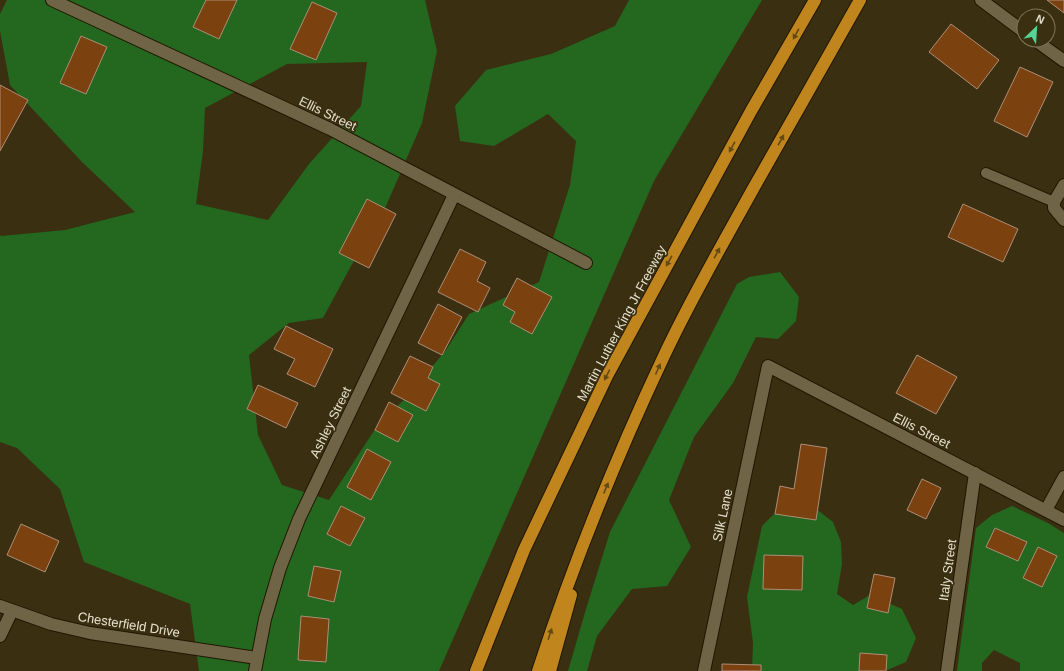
<svg xmlns="http://www.w3.org/2000/svg" width="1064" height="671" viewBox="0 0 1064 671" font-family="Arial,sans-serif">
<rect width="100%" height="100%" fill="#3a2f11"/>
<g fill="#24671f" fill-rule="evenodd">
<path d="M7,0H425L437,51L422,123L383,213L351,266L323,318L289,323L249,355L258,435L282,485L329,500L379,423L405,399L446,350L469,314L539,282L570,185L576,141L548,114L494,146L460,141L455,106L486,70L551,54L615,26L629,0H762L654,181L439,671H199L190,604L84,562L60,489L17,448L0,442V235L1,236L65,230L135,212L82,162L10,85L0,31V14ZM367,62L361,106L309,164L268,220L196,204L203,151L205,108L287,64Z"/>
<path d="M780,272L799,297L796,321L778,339L756,337L733,383L694,437L669,500L691,547L667,586L632,589L597,636L587,671H568L586,609L610,532L737,284L749,277Z"/>
<path d="M789,499L806,501L833,522L841,542L842,564L837,594L853,605L870,595L902,609L916,638L906,662L885,671H752L753,643L747,597L762,526Z"/>
<path d="M1012,506L1048,523L1064,533V671H1020V663L994,650L982,663V671H957L976,528L992,515Z"/>
</g>
<g fill="#7b410f" stroke="#ad8e79">
<path d="M206,0H237L219,39L193,27Z"/>
<path d="M1047,0H1064V13Z"/>
<path d="M312,2L337,13L316,60L290,49Z"/>
<path d="M951,24L999,60L977,89L929,52Z"/>
<path d="M81,36L107,47L86,94L60,83Z"/>
<path d="M1020,67L1053,82L1027,137L994,121Z"/>
<path d="M0,85L28,100L0,151Z"/>
<path d="M367,199L396,214L369,268L339,253Z"/>
<path d="M963,204L1018,229L1003,262L948,237Z"/>
<path d="M460,249L486,262L477,281L490,288L478,312L438,292Z"/>
<path d="M517,278L552,297L532,334L510,322L515,312L503,305Z"/>
<path d="M438,304L462,317L442,355L418,343Z"/>
<path d="M286,326L333,349L315,387L287,374L295,359L274,349Z"/>
<path d="M917,355L957,377L936,414L896,393Z"/>
<path d="M410,356L433,367L428,378L440,384L426,411L391,393Z"/>
<path d="M258,385L298,403L286,428L247,409Z"/>
<path d="M389,402L413,415L398,442L375,430Z"/>
<path d="M801,444L827,448L816,520L775,514L780,486L794,489Z"/>
<path d="M367,449L391,462L371,500L347,487Z"/>
<path d="M922,479L941,488L926,519L907,510Z"/>
<path d="M341,506L365,518L350,546L327,534Z"/>
<path d="M21,524L59,541L45,572L7,555Z"/>
<path d="M995,528L1027,542L1018,561L986,547Z"/>
<path d="M1038,547L1057,556L1042,587L1023,578Z"/>
<path d="M764,555L803,556L802,590L763,589Z"/>
<path d="M314,566L341,571L334,602L308,596Z"/>
<path d="M874,574L895,578L888,613L867,608Z"/>
<path d="M301,616L329,619L326,662L298,660Z"/>
<path d="M860,653L887,655L886,671H859Z"/>
<path d="M722,664L761,665V671H722Z"/>
</g>
<g fill="none" stroke-linecap="round" stroke-linejoin="round">
<defs>
<path id="service" d="M986,173L1054,202"/>
<g id="minor">
<path d="M52,0L330,129L586,263"/>
<path d="M981,0L1024,32"/>
<path d="M1035,40L1064,61"/>
<path d="M1064,185L1054,202V208L1064,220"/>
<path d="M1046,510L1064,477"/>
<path d="M0,606L51,624L90,633L257,658"/>
<path d="M0,636L12,611"/>
<path d="M255,671L265,619L280,568L299,519L454,195"/>
<path d="M704,671L768,366L1064,520"/>
<path d="M947,671L975,473"/>
</g>
<g id="motorway">
<path d="M476,671L524,550L607,376L751,111L815,0"/>
<path d="M538,671C573,564 615,460 663,358C690,300 722,245 753,189C788,126 824,63 860,0"/>
<path d="M550,671L571,595"/>
</g>
</defs>
<use href="#service" stroke="#211700" stroke-width="12"/>
<use href="#minor" stroke="#211700" stroke-width="14"/>
<use href="#motorway" stroke="#211700" stroke-width="14"/>
<use href="#service" stroke="#6f6445" stroke-width="10"/>
<use href="#minor" stroke="#6f6445" stroke-width="12"/>
<use href="#motorway" stroke="#c1851d" stroke-width="12"/>
</g>
<defs><path id="oneway-solid" d="M-6-.8H1V-3.2L6.5 0L1 3.2V.8H-6Z"/></defs>
<g fill="#624915">
<use href="#oneway-solid" transform="translate(796 34) rotate(119)"/>
<use href="#oneway-solid" transform="translate(781 140) rotate(-61)"/>
<use href="#oneway-solid" transform="translate(732 147) rotate(119)"/>
<use href="#oneway-solid" transform="translate(717 253) rotate(-61)"/>
<use href="#oneway-solid" transform="translate(669 261) rotate(119)"/>
<use href="#oneway-solid" transform="translate(658 369) rotate(-66)"/>
<use href="#oneway-solid" transform="translate(607 375) rotate(117)"/>
<use href="#oneway-solid" transform="translate(606 488) rotate(-67)"/>
<use href="#oneway-solid" transform="translate(550 634) rotate(-72)"/>
</g>
<g text-anchor="middle" stroke-width="3.5" stroke-linejoin="round" paint-order="stroke">
<g font-size="13" fill="#e6e0ce" stroke="#3a2f11">
<text transform="translate(328 113) rotate(26)" y="5">Ellis Street</text>
<text transform="translate(621 323) rotate(-62)" y="5">Martin Luther King Jr Freeway</text>
<text transform="translate(330 422) rotate(-64)" y="5">Ashley Street</text>
<text transform="translate(922 430) rotate(27)" y="5">Ellis Street</text>
<text transform="translate(722 515) rotate(-78)" y="5">Silk Lane</text>
<text transform="translate(947 570) rotate(-82)" y="5">Italy Street</text>
<text transform="translate(129 624) rotate(9)" y="5">Chesterfield Drive</text>
</g>
</g>
<g transform="translate(1036 28) rotate(25)"><circle r="19" fill="#3a2f11" stroke="#7f765d"/>
<path d="M0-3L7 15L0 10L-7 15Z" fill="#54d396"/>
<text y="-6" font-size="11" font-weight="bold" text-anchor="middle" fill="#e6e0ce">N</text>
</g>
</svg>
